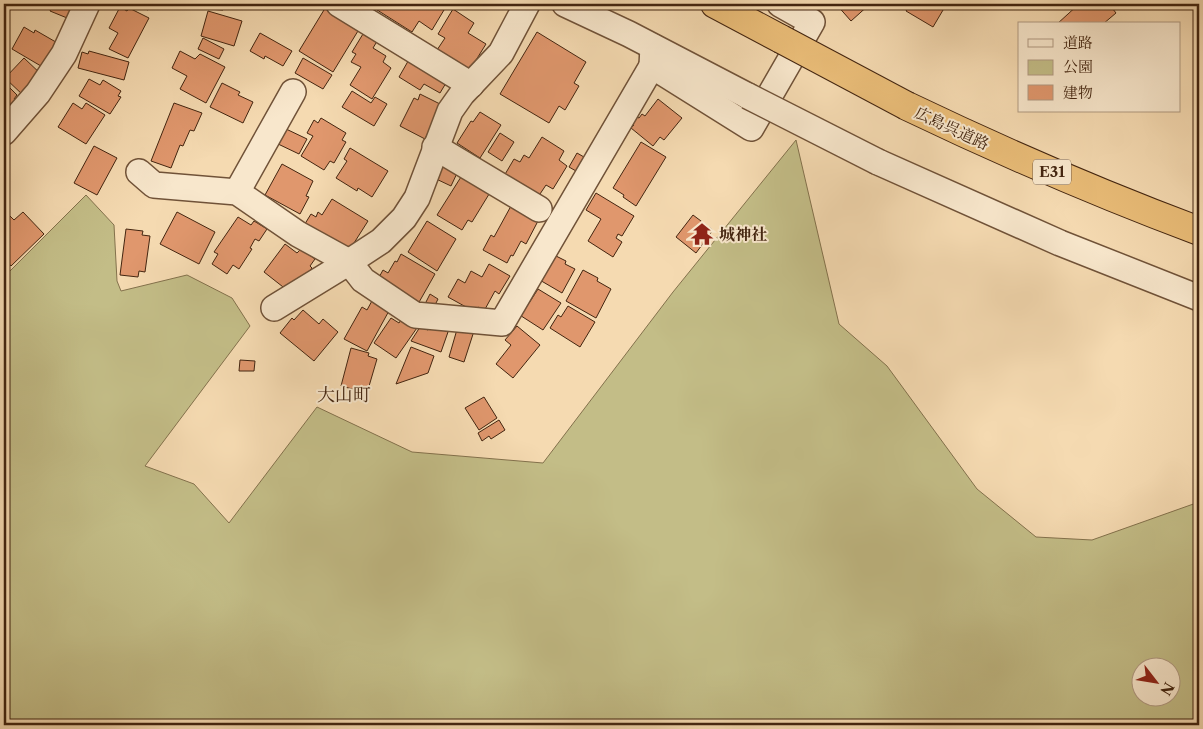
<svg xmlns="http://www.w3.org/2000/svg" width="1203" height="729" viewBox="0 0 1203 729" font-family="'Libre Caslon Text','Noto Serif JP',serif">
<rect width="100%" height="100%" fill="#f5dab1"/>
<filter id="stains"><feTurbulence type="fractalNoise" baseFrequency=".004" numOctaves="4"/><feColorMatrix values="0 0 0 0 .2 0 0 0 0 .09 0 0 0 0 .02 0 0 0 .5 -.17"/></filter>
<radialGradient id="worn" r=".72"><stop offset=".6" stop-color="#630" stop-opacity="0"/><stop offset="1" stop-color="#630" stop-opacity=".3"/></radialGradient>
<path fill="#c3bd87" stroke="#83714c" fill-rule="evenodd" d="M796,140L839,324L887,366L977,489L1036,537L1092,540L1199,502V725H4V277L86,195L114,225L117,281L121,291L187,275L232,298L250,326L145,466L194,484L229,523L317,407L412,452L543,463L673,292ZM1140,666H1170V696H1140Z"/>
<g fill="#e0976d" stroke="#432510">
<path d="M53,4H79L72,20L50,11Z"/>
<path d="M135,4H152L148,10Z"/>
<path d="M206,4H223V10L206,9Z"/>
<path d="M377,4H445L447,5L432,30L419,21L412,32L374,8Z"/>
<path d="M836,4H870L851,21Z"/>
<path d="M910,4H943L946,5L933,27L906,11Z"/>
<path d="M1079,4H1086L1090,8L1096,4H1109L1116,13L1103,24H1057Z"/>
<path d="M1116,4H1139L1118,9Z"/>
<path d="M327,5L361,26L333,72L299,51Z"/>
<path d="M120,7L127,11L129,8L149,18L128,58L109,49L118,33L109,28Z"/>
<path d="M453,9L474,23L468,33L486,44L468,73L435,53L445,38L438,34Z"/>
<path d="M208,11L242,21L234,46L201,36Z"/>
<path d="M24,27L34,33L35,30L61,45L46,69L12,49Z"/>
<path d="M366,29L379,38L373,48L386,56L383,62L391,68L372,99L350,85L361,67L351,62L356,54L352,52Z"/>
<path d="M537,32L586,62L574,83L579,86L565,110L559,106L549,123L500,94Z"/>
<path d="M260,33L292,51L283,66L265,56L264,59L250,51Z"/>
<path d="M203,38L224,49L219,59L198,49Z"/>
<path d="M89,51L129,62L124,80L78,68L82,52L88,54Z"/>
<path d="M180,51L195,59L200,54L225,67L206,103L180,89L187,76L172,68Z"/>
<path d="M411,56L449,78L440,93L424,84L420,90L399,77Z"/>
<path d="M24,58L43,76L24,96L5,78Z"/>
<path d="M303,58L332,75L323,89L295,73Z"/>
<path d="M89,79L100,85L103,80L121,91L118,96L121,97L110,114L79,96Z"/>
<path d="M4,82L17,95L14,99L21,106L4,117Z"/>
<path d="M222,83L240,92L238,95L253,102L243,123L210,107Z"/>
<path d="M352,91L371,103L375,97L387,104L374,126L342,107Z"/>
<path d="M420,94L442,105L425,139L400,126L414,98L418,100Z"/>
<path d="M658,99L682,118L664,140L660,137L653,146L631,128L634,125L630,122L635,116L639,118L642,114L645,116Z"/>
<path d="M73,103L82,109L86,103L105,115L86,144L58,127Z"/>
<path d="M174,103L202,113L194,131L190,130L183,146L180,145L171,168L151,161Z"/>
<path d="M480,112L501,125L480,158L457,143L471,121L473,122Z"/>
<path d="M321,118L346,133L342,140L346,142L334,163L330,161L324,170L301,156L313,136L307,133L314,120L318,123Z"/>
<path d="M284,128L307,139L299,154L276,143Z"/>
<path d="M500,133L514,142L502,161L488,152Z"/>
<path d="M542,137L564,151L559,160L567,166L553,189L546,185L538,197L504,176L514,159L520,162L524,155L529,158Z"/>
<path d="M641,142L666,157L636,206L623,197L624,195L613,188Z"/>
<path d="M94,146L117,158L97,195L74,183Z"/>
<path d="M350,148L388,171L372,197L358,188L357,191L336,178L347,161L344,159Z"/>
<path d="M577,153L584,157L576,171L569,167Z"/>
<path d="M440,160L459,169L451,186L432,177Z"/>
<path d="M282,164L313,181L306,196L309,197L300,214L265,195Z"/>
<path d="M466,169L494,186L472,222L468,220L462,230L437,215Z"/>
<path d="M596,193L634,216L622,236L618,234L616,238L622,242L613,257L588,241L601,219L586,210Z"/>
<path d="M332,199L368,221L347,254L303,227L311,214L316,217L318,212L322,215Z"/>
<path d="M511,206L538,221L526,244L521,241L513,256L511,255L507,263L483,250L491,235L494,237Z"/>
<path d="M23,212L44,234L11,266L4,258V222L10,216L14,220Z"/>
<path d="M177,212L215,232L199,264L160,244Z"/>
<path d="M693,215L713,230L696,253L676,237Z"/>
<path d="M238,217L251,225L254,221L267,229L259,241L255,239L250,248L252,249L239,269L233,265L227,274L212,264L218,254L214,252Z"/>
<path d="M427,221L456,239L437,271L408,252Z"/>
<path d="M126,229L143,231L142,235L150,236L145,272L139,271L138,277L120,275Z"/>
<path d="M285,244L297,253L301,249L315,259L310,266L312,268L292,294L264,272Z"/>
<path d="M401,254L435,274L418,304L377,281L383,270L388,273L395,261L397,262Z"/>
<path d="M551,256L555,258L556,256L566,261L565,264L575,269L562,293L538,279Z"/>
<path d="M489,264L510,276L499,294L495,291L484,311L478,307L475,312L448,297L458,279L465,283L471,271L482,277Z"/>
<path d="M583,270L598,278L597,281L611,289L596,318L566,301Z"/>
<path d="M538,289L561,303L543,330L515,312L523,300L529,303Z"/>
<path d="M430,294L438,299L432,311L424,306Z"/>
<path d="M373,299L390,309L367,351L344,339L362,307L367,310Z"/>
<path d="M568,306L595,322L580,347L550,328L558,315L561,317Z"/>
<path d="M303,310L319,324L323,319L338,332L314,361L280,333L292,318L294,320Z"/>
<path d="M404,315L419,325L396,358L374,343L391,318L399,323Z"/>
<path d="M430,325L448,332L441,352L411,341L420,327L428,330Z"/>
<path d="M458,326L474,331L464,362L449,357Z"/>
<path d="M517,326L540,345L513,378L496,364L511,345L505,340Z"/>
<path d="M411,347L434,356L428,373L396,384Z"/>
<path d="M351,348L369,353L368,356L377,359L367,393L341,386Z"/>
<path d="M240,360L255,361L254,371H239Z"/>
<path d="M484,397L497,418L479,430L465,408Z"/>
<path d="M499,420L505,430L491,439L489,436L482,441L478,433Z"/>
</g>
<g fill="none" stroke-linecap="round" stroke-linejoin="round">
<defs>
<g id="minor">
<path d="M339,4L471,85"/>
<path d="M527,4L501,53L462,94L450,111L417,198L404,218L381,241L349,262L363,280L415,315L502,323L652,66"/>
<path d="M565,4L629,34L748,96"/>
<path d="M653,47L652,66L751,128L812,22L780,4"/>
<path d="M4,132L38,93L64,54L87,4"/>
<path d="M435,147L539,209"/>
<path d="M878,162L1060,243L1199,298"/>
<path d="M139,172L154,185L237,192L298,234L349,262"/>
<path d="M237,192L293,92"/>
<path d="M274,308L349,262"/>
</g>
<g id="motorway">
<path d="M715,4L781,39"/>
<path d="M907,106C1003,152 1100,194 1199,231"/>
</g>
</defs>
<use href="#minor" stroke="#705238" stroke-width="28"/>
<use href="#motorway" stroke="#432510" stroke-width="30"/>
<use href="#minor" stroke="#f8e7cc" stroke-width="25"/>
<use href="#motorway" stroke="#eabd78" stroke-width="28"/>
<defs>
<path id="minor-bridge" d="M748,96L878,162"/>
<path id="motorway-bridge" d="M781,39L907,106"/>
</defs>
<use href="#minor-bridge" stroke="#705238" stroke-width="28" stroke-linecap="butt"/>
<use href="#motorway-bridge" stroke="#432510" stroke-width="30" stroke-linecap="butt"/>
<use href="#minor-bridge" stroke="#f8e7cc" stroke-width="25"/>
<use href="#motorway-bridge" stroke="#eabd78" stroke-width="28"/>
</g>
<defs>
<symbol id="temple-bare" viewBox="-9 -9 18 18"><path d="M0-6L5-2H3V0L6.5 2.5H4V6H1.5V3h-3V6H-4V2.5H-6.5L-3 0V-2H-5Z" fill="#8f2418" stroke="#f8e7cc" stroke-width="2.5" paint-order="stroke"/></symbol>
</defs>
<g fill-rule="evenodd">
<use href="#temple-bare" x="686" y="218" width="32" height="32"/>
</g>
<g text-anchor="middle" stroke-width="4" stroke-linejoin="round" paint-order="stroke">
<rect fill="#f8e7cc" stroke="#795f48" stroke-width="1" x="1033" y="159.5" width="38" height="25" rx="4"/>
<g font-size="15" font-weight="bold" fill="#432510">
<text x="1052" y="177">E31</text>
</g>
<g font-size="16" fill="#432510" stroke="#f8e7cc">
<text transform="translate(952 128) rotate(25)" y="6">広島呉道路</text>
</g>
<g font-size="16" font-weight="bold" fill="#432510" stroke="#f8e7cc" text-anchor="start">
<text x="719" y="240">城神社</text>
</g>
<g font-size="18" fill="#432510" stroke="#f8e7cc">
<text x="344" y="401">大山町</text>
</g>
</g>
<rect width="1203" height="729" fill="none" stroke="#f5dab1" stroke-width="20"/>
<rect x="5" y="5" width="1193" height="719" fill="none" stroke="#432510" stroke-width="2.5"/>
<rect x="10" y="10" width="1183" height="709" fill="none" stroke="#432510"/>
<rect x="1018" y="22" width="162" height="90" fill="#f8e7cc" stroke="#b09981"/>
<rect x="1028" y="39" width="25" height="8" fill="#f8e7cc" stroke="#b09981"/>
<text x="1063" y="48" font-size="15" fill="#432510">道路</text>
<rect x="1028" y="60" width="25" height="15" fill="#c3bd87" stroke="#b09981"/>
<text x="1063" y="72" font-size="15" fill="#432510">公園</text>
<rect x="1028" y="85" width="25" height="15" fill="#e0976d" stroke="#b09981"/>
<text x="1063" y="98" font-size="15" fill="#432510">建物</text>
<g transform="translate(1156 682) rotate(121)"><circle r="24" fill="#f8e7cc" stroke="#b09981"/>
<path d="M0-4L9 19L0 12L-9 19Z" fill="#8f2418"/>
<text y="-8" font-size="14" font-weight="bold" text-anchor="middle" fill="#432510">N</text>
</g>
<rect width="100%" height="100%" filter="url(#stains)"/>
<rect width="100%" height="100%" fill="url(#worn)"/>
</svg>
